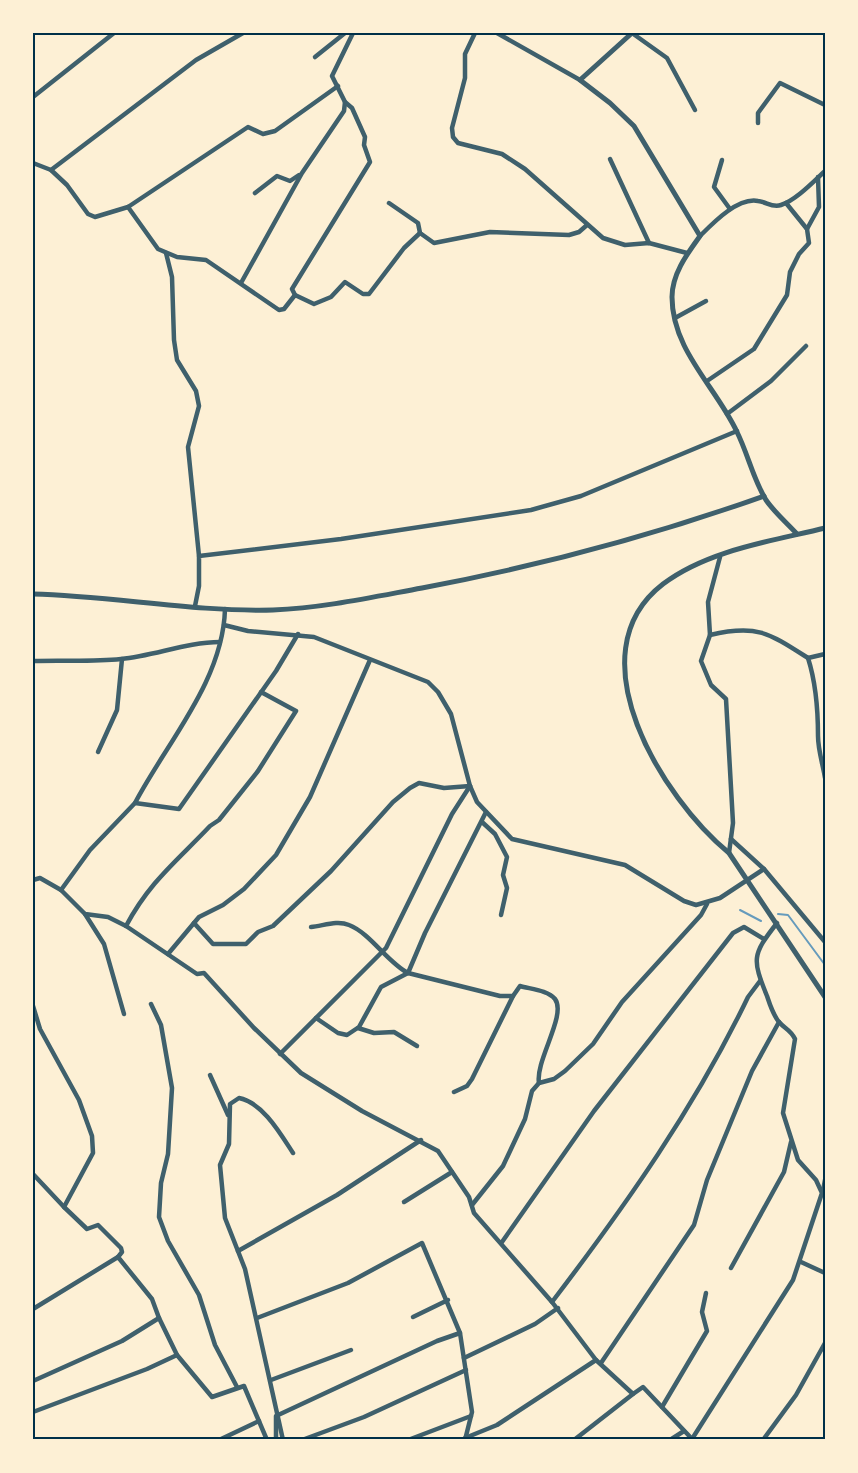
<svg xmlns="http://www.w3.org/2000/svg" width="858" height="1473" viewBox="0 0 858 1473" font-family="Ubuntu,sans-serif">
<rect width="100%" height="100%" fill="#fdf0d5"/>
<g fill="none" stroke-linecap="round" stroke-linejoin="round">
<g stroke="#669bbc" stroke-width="2">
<path d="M740,910L761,921"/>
<path d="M778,914L788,915L825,965"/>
</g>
<g stroke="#3f606c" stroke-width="4.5">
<path d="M475,33L465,54V78L452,128L453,137L458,143L502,154L525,169L603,238L625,245L649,243L687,253"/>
<path d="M497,33L580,80"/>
<path d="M632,33L667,58L695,110"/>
<path d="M315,57L345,33"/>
<path d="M33,97L114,33"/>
<path d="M758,123V113L780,83L825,105"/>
<path d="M610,159L649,243"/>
<path d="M722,160L714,187L730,209"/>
<path d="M33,163L51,170L67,185L88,214L95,217L128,207L248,127L263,134L275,131L338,86"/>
<path d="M51,170L196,60L243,33"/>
<path d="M255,193L277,176L290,181L299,175"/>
<path d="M389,203L418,223L420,233L434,243L490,232L569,235L579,232L587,225"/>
<path d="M128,207L158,249L177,257L206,260L279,310L284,309L295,295L314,304L331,297L345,282L363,294H369L404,248L420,233"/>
<path d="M807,229L819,207L818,177"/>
<path d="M700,236C713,223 738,197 758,201C767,202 772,208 781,205C796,200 813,182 825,171"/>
<path d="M166,253L172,277L174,340L177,360L196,391L199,406L188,447L199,556"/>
<path d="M241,283L302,173L344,111L345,102"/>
<path d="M295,295L292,289L370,162L364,145L365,137L352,108L345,102L332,76L353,33"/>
<path d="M675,318L706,301"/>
<path d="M707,381L754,349L787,295L790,272L799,254L809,243L807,229L786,203"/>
<path d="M727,414L771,381L806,346"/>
<path d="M720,557L708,602L710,635L701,661L711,685L726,699L733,823L729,853"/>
<path d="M195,606L199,586V556L341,539L531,510L581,496L737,431"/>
<path d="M224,625L248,631L314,637L428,682L438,692L451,714L470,786L477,802L512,839L625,865L684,901L696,905L720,898L764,869"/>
<path d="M710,635C757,624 769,633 808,658L825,654"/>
<path d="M808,658C816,683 818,710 818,736C818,750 823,765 825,778"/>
<path d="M33,661C62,660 92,662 121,659C154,656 187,642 220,642"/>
<path d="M98,752L117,710L122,659"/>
<path d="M135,803C167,742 223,681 225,609"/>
<path d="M486,812L425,933L408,973L500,996H513L520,986C530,989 548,990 555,999C567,1015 535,1061 539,1083"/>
<path d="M482,822L495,834L507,857L503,875L507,888L501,915"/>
<path d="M731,839L764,869L825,942"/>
<path d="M33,880L40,878L61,890L85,914L108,917L126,926L197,974L204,973L254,1028L301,1073L362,1111L438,1151L469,1197L474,1213L552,1302L596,1360L633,1394L643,1387L693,1440"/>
<path d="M61,890L90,850L135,803L179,809L276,671L298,634"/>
<path d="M85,914L104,944L124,1014"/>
<path d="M194,923L213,944H246L258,932L273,926L331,871L393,802L410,788L419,783L444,788L470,786"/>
<path d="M126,926C150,881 177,861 210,826L219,820L258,771L296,711L261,692"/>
<path d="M311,927C323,926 337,920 349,925C370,933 388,963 408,973"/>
<path d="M168,954L199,917L223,905L244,889L276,855L310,797L370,660"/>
<path d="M151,1004L161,1025L172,1088L168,1154L161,1183L159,1217L168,1241L199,1295L215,1345L237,1387"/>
<path d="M33,1006L40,1029L79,1100L92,1136L93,1153L64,1207L87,1229L98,1225L121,1248L122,1252L118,1257"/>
<path d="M316,1018L338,1033L347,1035L359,1027L381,987L408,973"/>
<path d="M358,1028L374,1033L394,1032L417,1046"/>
<path d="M280,1054L386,948L452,814L470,786"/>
<path d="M210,1075L228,1115"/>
<path d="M454,1092L467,1086L472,1079L513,996"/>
<path d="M33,1174L64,1207"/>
<path d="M823,1191L825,1180"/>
<path d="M404,1202L452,1172"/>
<path d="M472,1205L503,1166L525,1119L532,1091L539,1083L554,1079L565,1071L593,1044L622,1002L701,915L707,904"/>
<path d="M502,1242L594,1111L733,933L744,927L764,939"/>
<path d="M238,1251L337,1195L421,1140"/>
<path d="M801,1262L825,1273"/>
<path d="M731,1268L784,1172L791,1142"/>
<path d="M552,1302C626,1205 695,1107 748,997L760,981"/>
<path d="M33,1309L118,1257L152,1299L159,1318"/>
<path d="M413,1317L448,1300"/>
<path d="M257,1318L348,1283L422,1243L460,1333L472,1412L465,1440"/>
<path d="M177,1355L212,1397L244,1386L267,1440"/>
<path d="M464,1358L535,1324L558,1308"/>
<path d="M601,1363L694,1225L707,1180L752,1071L779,1022"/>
<path d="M271,1380L351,1350"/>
<path d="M33,1381L122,1341L159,1318L177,1355L147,1369L33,1412"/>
<path d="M662,1407L707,1331L702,1312L706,1293"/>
<path d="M465,1438L497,1425L596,1360"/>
<path d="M692,1439L793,1280L822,1193L816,1180L798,1160L783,1113L795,1039C791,1030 785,1029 779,1022C773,1015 770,1005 767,996C752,959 752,955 777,923"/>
<path d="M219,1440L259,1421"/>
<path d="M276,1440V1416L437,1341L460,1333"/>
<path d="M283,1440L245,1269L225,1218L220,1165L229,1144L230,1104L239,1098C263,1103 280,1133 293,1153"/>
<path d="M302,1440L364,1417L466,1370"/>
<path d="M408,1440L471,1416"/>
<path d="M574,1440L633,1394"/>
<path d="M670,1440L684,1431"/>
<path d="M763,1440L796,1395L825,1343"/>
</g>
<g stroke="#3f606c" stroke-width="5">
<path d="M632,33L580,80L610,103L634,126L700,236C687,254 672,274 672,297C672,350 716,387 737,432C748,454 753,479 766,500C774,512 787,523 797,534"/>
<path d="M825,528C772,541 708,550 663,584C572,654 663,799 729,853L825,997"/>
<path d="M33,594C113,596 193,612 273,610C323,608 373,597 422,588C539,566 652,536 764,496"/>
</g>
</g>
<rect width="858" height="1473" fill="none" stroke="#fdf0d5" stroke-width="69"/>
<rect x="34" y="34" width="790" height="1404" fill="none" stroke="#003049" stroke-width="2"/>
</svg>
